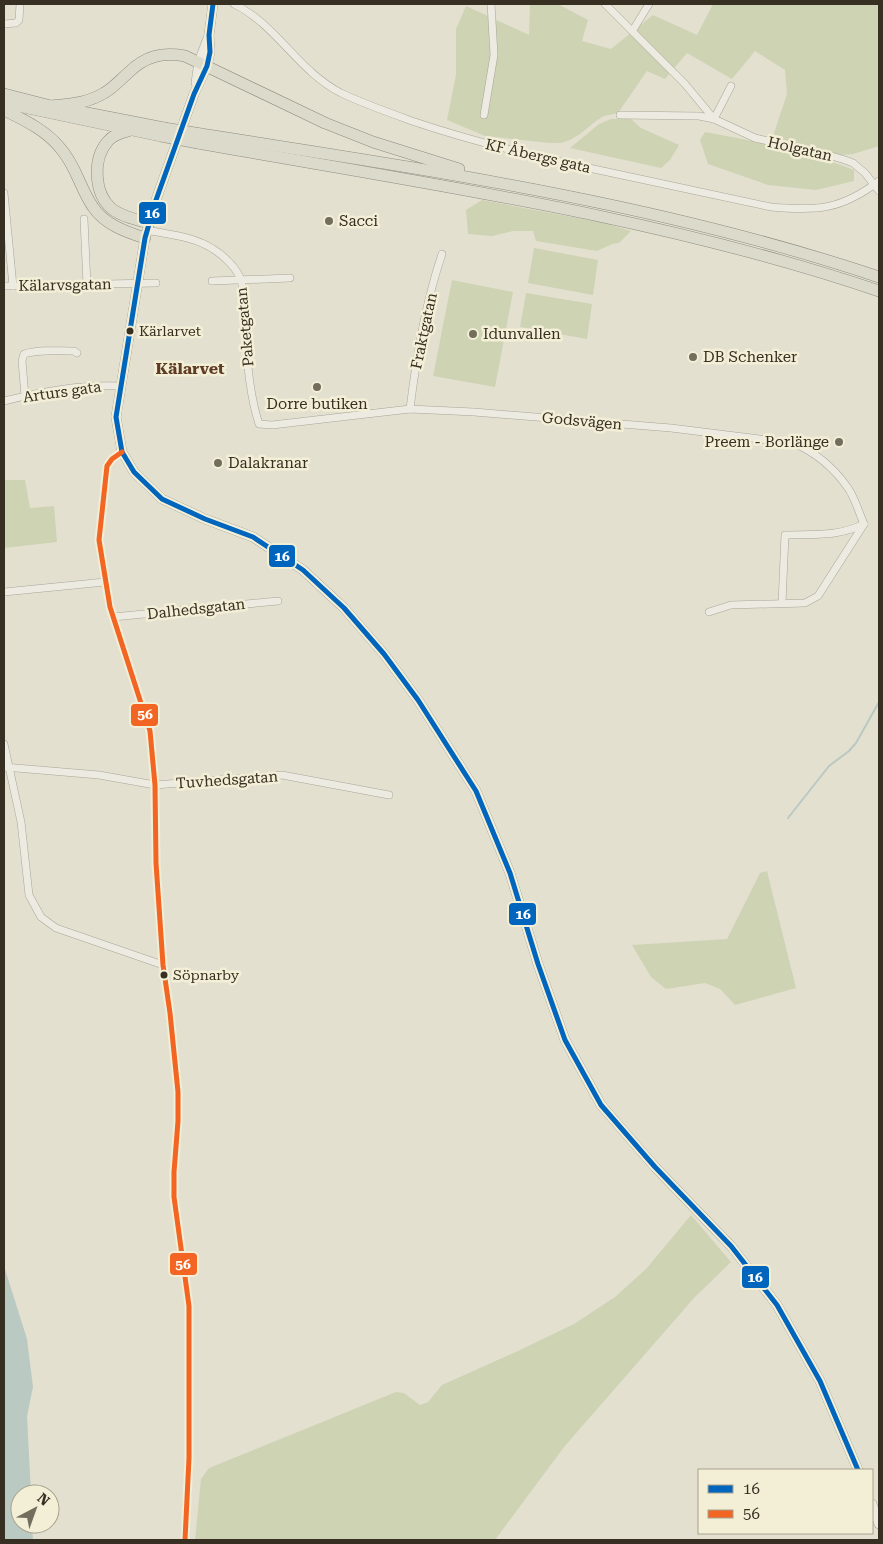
<svg xmlns="http://www.w3.org/2000/svg" width="883" height="1544" viewBox="0 0 883 1544" font-family="'Roboto Serif',serif">
<rect width="100%" height="100%" fill="#e3e0d0"/>
<g fill="#ced3b4">
<path d="M530,4H558L588,20L582,41L611,49L653,15L697,35L713,4H879V146L853,154L841,155L771,142L787,94L785,70L755,51L732,79L687,53L665,79L647,71L618,113L604,116L596,121L580,134L570,140L561,143H549L485,136L447,120L456,75V29L466,6L529,35Z"/>
<path d="M611,119H631L641,128L679,145L670,160L661,168L570,148L599,124Z"/>
<path d="M705,132C755,141 806,151 854,170V181L816,190L768,185L708,164L700,140Z"/>
<path d="M482,200L604,223L631,231L619,243L612,244L597,251L536,241L533,231H513L492,236L468,234L466,210Z"/>
<path d="M534,248L598,260L593,295L528,283Z"/>
<path d="M452,280L513,292L495,387L433,376Z"/>
<path d="M526,293L592,304L587,339L520,327Z"/>
<path d="M4,480H25L30,508L54,506L57,542L4,548Z"/>
<path d="M767,871L796,988L735,1005L720,989L705,983L666,989L651,977L632,945L727,939L760,873Z"/>
<path d="M691,1215L731,1262L694,1298L564,1447L495,1540H195L201,1479L209,1468L396,1392L404,1393L420,1405L428,1402L442,1385L518,1351L574,1324L615,1297L646,1269Z"/>
</g>
<path fill="#bac9c2" d="M4,1266L27,1339L33,1387L27,1416L31,1494H20V1524H32L33,1540H4Z"/>
<g fill="none" stroke-linecap="round" stroke-linejoin="round">
<path stroke="#bac9c2" stroke-width="2" d="M788,818L829,766L849,751L856,743L879,702"/>
<defs>
<g id="minor">
<path d="M234,4C277,25 298,71 341,93C364,104 390,113 415,122C468,140 521,153 575,165C641,179 706,193 771,207C817,211 841,210 879,181"/>
<path d="M605,4L685,84L714,119L755,138L825,154L845,160L853,163L865,173L879,191"/>
<path d="M4,24L16,23L19,20L20,4"/>
<path d="M633,30L649,4"/>
<path d="M484,115L494,55L491,4"/>
<path d="M620,115L699,116L714,119L731,86"/>
<path d="M4,193L13,286"/>
<path d="M84,219L87,285"/>
<path d="M147,230C169,235 193,236 213,249C223,255 237,268 241,280C244,291 243,306 244,318C247,353 248,390 259,424L272,425L410,409L474,412L671,428L793,443C815,452 834,468 848,488C855,498 859,513 864,524"/>
<path d="M212,281L290,278"/>
<path d="M4,286L156,283"/>
<path d="M25,396L22,361L24,354C40,349 58,351 74,351L77,353"/>
<path d="M4,401C41,392 81,384 120,386"/>
<path d="M410,409C416,359 426,301 442,254"/>
<path d="M122,452L112,459L107,466L99,540L110,607L150,731L155,785L156,863L163,965L170,1013L178,1092V1121L174,1172V1197L189,1306V1458L185,1540"/>
<path d="M4,592L105,582"/>
<path d="M782,603L785,535C814,534 837,537 864,524"/>
<path d="M709,612L731,605L805,603L818,596L864,524"/>
<path d="M113,617L278,601"/>
<path d="M4,744L21,822L29,895L41,917L56,928L163,965"/>
<path d="M4,767L99,775L155,785L282,775L389,795"/>
</g>
<g id="tertiary">
<path d="M213,4L209,35L210,52L207,66L194,94L156,200L145,238L116,417L122,452L134,472L162,499L205,519L253,537L303,570L344,608L384,654L418,700L476,791L510,873L538,964L565,1040L601,1105L655,1167L731,1246L777,1305L820,1381L858,1470"/>
<path d="M196,83L199,62L208,38"/>
<path d="M872,1504L879,1524"/>
</g>
<g id="trunk">
<path d="M4,94L51,106L164,128"/>
<path d="M4,103L161,136"/>
<path d="M51,106C70,104 88,103 104,93C113,88 120,80 128,73C145,56 162,52 185,56L325,123L373,142L459,169"/>
<path d="M4,110C24,120 46,130 61,149C76,166 80,188 93,207C104,224 126,232 145,238"/>
<path d="M128,131C121,133 113,135 108,141C92,159 94,194 112,209C123,217 137,220 149,223"/>
<path d="M201,134C429,170 659,203 879,277"/>
<path d="M198,143C427,184 658,216 879,291"/>
</g>
</defs>
<use href="#minor" stroke="#a9a598" stroke-width="8"/>
<use href="#tertiary" stroke="#a9a598" stroke-width="10"/>
<use href="#trunk" stroke="#8e8b7f" stroke-width="12"/>
<use href="#minor" stroke="#eceae1" stroke-width="7"/>
<use href="#tertiary" stroke="#eceae1" stroke-width="9"/>
<use href="#trunk" stroke="#dcdaca" stroke-width="11"/>
<defs>
<g id="trunk-bridge">
<path d="M164,128L201,134"/>
<path d="M161,136L198,143"/>
</g>
</defs>
<use href="#trunk-bridge" stroke="#8e8b7f" stroke-width="12" stroke-linecap="butt"/>
<use href="#trunk-bridge" stroke="#dcdaca" stroke-width="11"/>
<defs>
<path id="bus-1" d="M213,4L209,35L210,52L207,66L194,94L156,200L145,238L116,417L122,452L134,472L162,499L205,519L253,537L303,570L344,608L384,654L418,700L476,791L510,873L538,964L565,1040L601,1105L655,1167L731,1246L777,1305L820,1381L858,1470"/>
<path id="bus-2" d="M122,452L112,459L107,466L99,540L110,607L150,731L155,785L156,863L163,965L170,1013L178,1092V1121L174,1172V1197L189,1306V1458L185,1540"/>
</defs>
<use href="#bus-1" stroke="#f3efd7" stroke-width="9"/>
<use href="#bus-2" stroke="#f3efd7" stroke-width="9"/>
<use href="#bus-1" stroke="#0065bd" stroke-width="5"/>
<use href="#bus-2" stroke="#f26522" stroke-width="5"/>
</g>
<g fill="#736d5e" stroke="#f3efd7" stroke-width="2">
<circle cx="329" cy="221" r="5"/>
<circle cx="473" cy="334" r="5"/>
<circle cx="693" cy="357" r="5"/>
<circle cx="317" cy="387" r="5"/>
<circle cx="839" cy="442" r="5"/>
<circle cx="218" cy="463" r="5"/>
</g>
<g fill="#372f21" stroke="#f3efd7" stroke-width="2">
<circle cx="130" cy="331" r="4.5"/>
<circle cx="164" cy="975" r="4.5"/>
</g>
<g text-anchor="middle" stroke-width="5" stroke-linejoin="round" paint-order="stroke">
<g font-size="14" fill="#372f21" stroke="#f3efd7" text-anchor="start">
<text x="139" y="336">Kärlarvet</text>
<text x="173" y="980">Söpnarby</text>
</g>
<g font-size="15" fill="#372f21" stroke="#f3efd7">
<text transform="translate(800 149) rotate(13)" y="5">Holgatan</text>
<text transform="translate(538 156) rotate(13)" y="5">KF Åbergs gata</text>
<text transform="translate(65 285) rotate(-1)" y="5">Kälarvsgatan</text>
<text transform="translate(245 327) rotate(-95)" y="5">Paketgatan</text>
<text transform="translate(424 331) rotate(-78)" y="5">Fraktgatan</text>
<text transform="translate(62 392) rotate(-8)" y="5">Arturs gata</text>
<text transform="translate(582 421) rotate(5)" y="5">Godsvägen</text>
<text transform="translate(196 609) rotate(-6)" y="5">Dalhedsgatan</text>
<text transform="translate(227 780) rotate(-4)" y="5">Tuvhedsgatan</text>
</g>
<g font-size="15" fill="#372f21" stroke="#f3efd7" text-anchor="start">
<text x="339" y="226">Sacci</text>
<text x="483" y="339">Idunvallen</text>
<text x="703" y="362">DB Schenker</text>
<text x="317" y="409" text-anchor="middle">Dorre butiken</text>
<text x="829" y="447" text-anchor="end">Preem - Borlänge</text>
<text x="228" y="468">Dalakranar</text>
</g>
<g font-size="16" font-weight="bold" fill="#603b24" stroke="#f3efd7">
<text x="190" y="374">Kälarvet</text>
</g>
</g>
<g stroke="#f3efd7" stroke-width="2">
<rect x="138" y="201" width="29" height="24" rx="5" fill="#0065bd"/>
<rect x="268" y="544" width="28" height="24" rx="5" fill="#0065bd"/>
<rect x="130" y="703" width="29" height="24" rx="5" fill="#f26522"/>
<rect x="508" y="902" width="29" height="24" rx="5" fill="#0065bd"/>
<rect x="169" y="1252" width="29" height="24" rx="5" fill="#f26522"/>
<rect x="741" y="1265" width="29" height="24" rx="5" fill="#0065bd"/>
</g>
<g font-size="14" text-anchor="middle" font-weight="bold" fill="#fff">
<text x="152" y="218">16</text>
<text x="282" y="561">16</text>
<text x="145" y="719">56</text>
<text x="523" y="919">16</text>
<text x="183" y="1269">56</text>
<text x="755" y="1282">16</text>
</g>
<rect width="883" height="1544" fill="none" stroke="#372f21" stroke-width="10"/>
<rect x="698" y="1469" width="175" height="65" fill="#f3efd7" stroke="#a8a28e"/>
<rect x="708" y="1485" width="25" height="8" fill="#0065bd" stroke="#a8a28e"/>
<text x="743" y="1494" font-size="15" fill="#372f21">16</text>
<rect x="708" y="1510" width="25" height="8" fill="#f26522" stroke="#a8a28e"/>
<text x="743" y="1519" font-size="15" fill="#372f21">56</text>
<g transform="translate(35 1509) rotate(41)"><circle r="24" fill="#f3efd7" stroke="#a8a28e"/>
<path d="M0-4L9 19L0 12L-9 19Z" fill="#736d5e"/>
<text y="-8" font-size="14" font-weight="bold" text-anchor="middle" fill="#372f21">N</text>
</g>
</svg>
